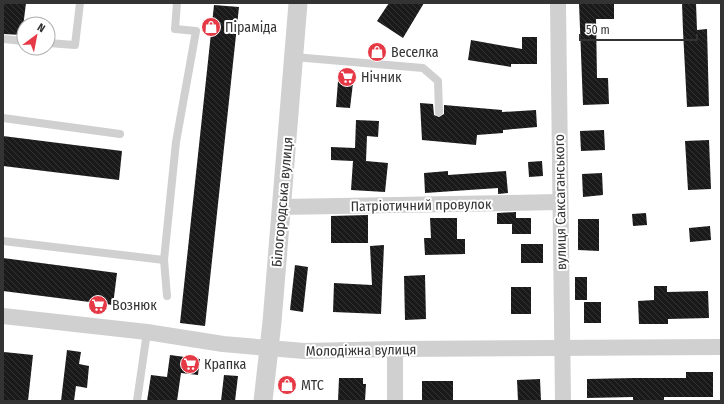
<svg xmlns="http://www.w3.org/2000/svg" width="724" height="404" viewBox="0 0 724 404" font-family="'Fira Sans Condensed',sans-serif">
<defs>
<pattern id="building-back-hatch" width="6" height="6" patternUnits="userSpaceOnUse"><rect width="6" height="6" fill="#1a1a1a"/><path d="M-1 5l2 2M0 0l6 6M5-1l2 2" fill="none" stroke="#333"/></pattern>
</defs>
<rect width="100%" height="100%" fill="#fff"/>
<g fill="url(#building-back-hatch)">
<path d="M3,3H26L22,35L3,34Z"/>
<path d="M389,3H424L403,38L377,21Z"/>
<path d="M579,3H614V19H596L597,78H608L609,104L583,105Z"/>
<path d="M682,3H696L697,30L707,29L709,106L687,107L683,31Z"/>
<path d="M214,5L239,7L205,326L180,323Z"/>
<path d="M522,37H537V64H511V67L468,60L471,40L522,49Z"/>
<path d="M338,81L353,83L350,108L336,107Z"/>
<path d="M420,103L433,104L434,115L439,117L444,114V105L502,110V112L536,110L537,127L503,130V133L477,135L476,145L422,140Z"/>
<path d="M356,120L379,121L378,137L367,136L366,161L388,163L385,192L351,190L353,161L331,160V147L355,148Z"/>
<path d="M604,130L605,150L581,151L580,131Z"/>
<path d="M3,136L122,151L119,180L3,166Z"/>
<path d="M709,140L711,189L688,190L685,141Z"/>
<path d="M542,161L543,176L529,177L528,162Z"/>
<path d="M448,171V175L506,171L508,193L498,194V188L425,193L424,173Z"/>
<path d="M602,173L603,195L583,197L582,174Z"/>
<path d="M516,212V218H531V234H512V224H497V213Z"/>
<path d="M646,213L647,225L633,226L632,214Z"/>
<path d="M368,215V243H331V216Z"/>
<path d="M430,218H457V239H465V254L425,255L424,238H431Z"/>
<path d="M578,219H599V251L578,250Z"/>
<path d="M710,226L711,240L690,242L689,228Z"/>
<rect x="521" y="244" width="22" height="19"/>
<path d="M384,245L381,314L333,312L334,283L372,285L370,246Z"/>
<path d="M3,258L117,273L113,305L3,291Z"/>
<path d="M295,265L308,267L303,312L290,310Z"/>
<path d="M425,275L426,319L405,320L404,276Z"/>
<rect x="575" y="277" width="12" height="23"/>
<path d="M654,286H667V292L708,291L709,318L668,319V324H639L638,301L654,300Z"/>
<rect x="511" y="287" width="20" height="27"/>
<rect x="584" y="302" width="17" height="21"/>
<path d="M67,350L81,352L79,364L89,366L87,388L76,386L74,401H61Z"/>
<path d="M4,352L33,355L28,401H3Z"/>
<path d="M170,355L200,359L198,375L181,373L177,401H147L151,375L167,377Z"/>
<path d="M686,372H713V397H664V401H633V397L587,398V379L634,378H686Z"/>
<path d="M224,375L238,376L235,401H221Z"/>
<path d="M339,378H363V384H366L365,401H338Z"/>
<path d="M540,379L541,401H518L517,380Z"/>
<rect x="422" y="381" width="31" height="20"/>
</g>
<g fill="none" stroke-linecap="round" stroke-linejoin="round">
<g stroke="#d0d0d0" stroke-width="8">
<path d="M3,39L24,41"/>
<path d="M48,43L75,45L80,3"/>
<path d="M294,57L423,68L438,81L439,112"/>
<path d="M3,118L120,134"/>
<path d="M3,241L164,260"/>
<path d="M167,296L164,260L176,142L196,31L175,29L177,3"/>
<path d="M137,401L147,332"/>
</g>
<g stroke="#d0d0d0" stroke-width="16">
<path d="M558,3L563,401"/>
<path d="M281,207L560,202"/>
<path d="M3,316L147,332L223,344L304,351L395,349L721,347"/>
<path d="M395,349V401"/>
</g>
<path stroke="#d0d0d0" stroke-width="19" d="M263,401L272,322L298,3"/>
</g>
<defs>
<symbol id="shop-disc" viewBox="-11 -11 22 22"><circle r="9.5" fill="#e63946" stroke="#fff"/><path d="M-5-2.5h2.3a2.7 3.5 0 0 1 5.4 0H5L5.5 6h-11ZM-1.5-2.5h3a1.5 2.3 0 0 0-3 0Z" fill="#fff"/></symbol>
<symbol id="supermarket-disc" viewBox="-11 -11 22 22"><circle r="9.5" fill="#e63946" stroke="#fff"/><path d="M-6-5.5h2.5l.6 2H6L4.5 2H-2.5L-4.4-4H-6ZM-1.5 3.2a1.3 1.3 0 1 0 .1 0ZM3 3.2a1.3 1.3 0 1 0 .1 0Z" fill="#fff"/></symbol>
</defs>
<g fill-rule="evenodd">
<use href="#shop-disc" x="200" y="16" width="22" height="22"/>
<use href="#shop-disc" x="366" y="41" width="22" height="22"/>
<use href="#supermarket-disc" x="336" y="66" width="22" height="22"/>
<use href="#supermarket-disc" x="87" y="294" width="22" height="22"/>
<use href="#supermarket-disc" x="179" y="353" width="22" height="22"/>
<use href="#shop-disc" x="276" y="374" width="22" height="22"/>
</g>
<g text-anchor="middle" stroke-width="4" stroke-linejoin="round" paint-order="stroke">
<g font-size="14" fill="#333" stroke="#fff" text-anchor="start">
<text x="225" y="32">Піраміда</text>
<text x="391" y="57">Веселка</text>
<text x="361" y="82">Нічник</text>
<text x="112" y="310">Вознюк</text>
<text x="204" y="369">Крапка</text>
<text x="301" y="390">МТС</text>
</g>
<g font-size="14" fill="#333" stroke="#fff">
<text transform="translate(282 202) rotate(-85)" y="5">Білогородська вулиця</text>
<text transform="translate(560 202) rotate(-91)" y="5">вулиця Саксаганського</text>
<text transform="translate(421 205) rotate(-1)" y="5">Патріотичний провулок</text>
<text transform="translate(361 350) rotate(-1)" y="5">Молодіжна вулиця</text>
</g>
</g>
<rect width="724" height="404" fill="none" stroke="#333333" stroke-width="8"/>
<g transform="translate(36 36) rotate(32)"><circle r="19" fill="#ffffff" stroke="#adadad"/>
<path d="M0-3L7 15L0 10L-7 15Z" fill="#e63946"/>
<text y="-6" font-size="11" font-weight="bold" text-anchor="middle" fill="#333333">N</text>
</g>
<path d="M580 34v6h117v-6" fill="none" stroke="#333333" stroke-width="2"/>
<text x="586" y="34" font-size="12" fill="#333333" stroke="#ffffff" stroke-width="3" paint-order="stroke">50 m</text>
</svg>
